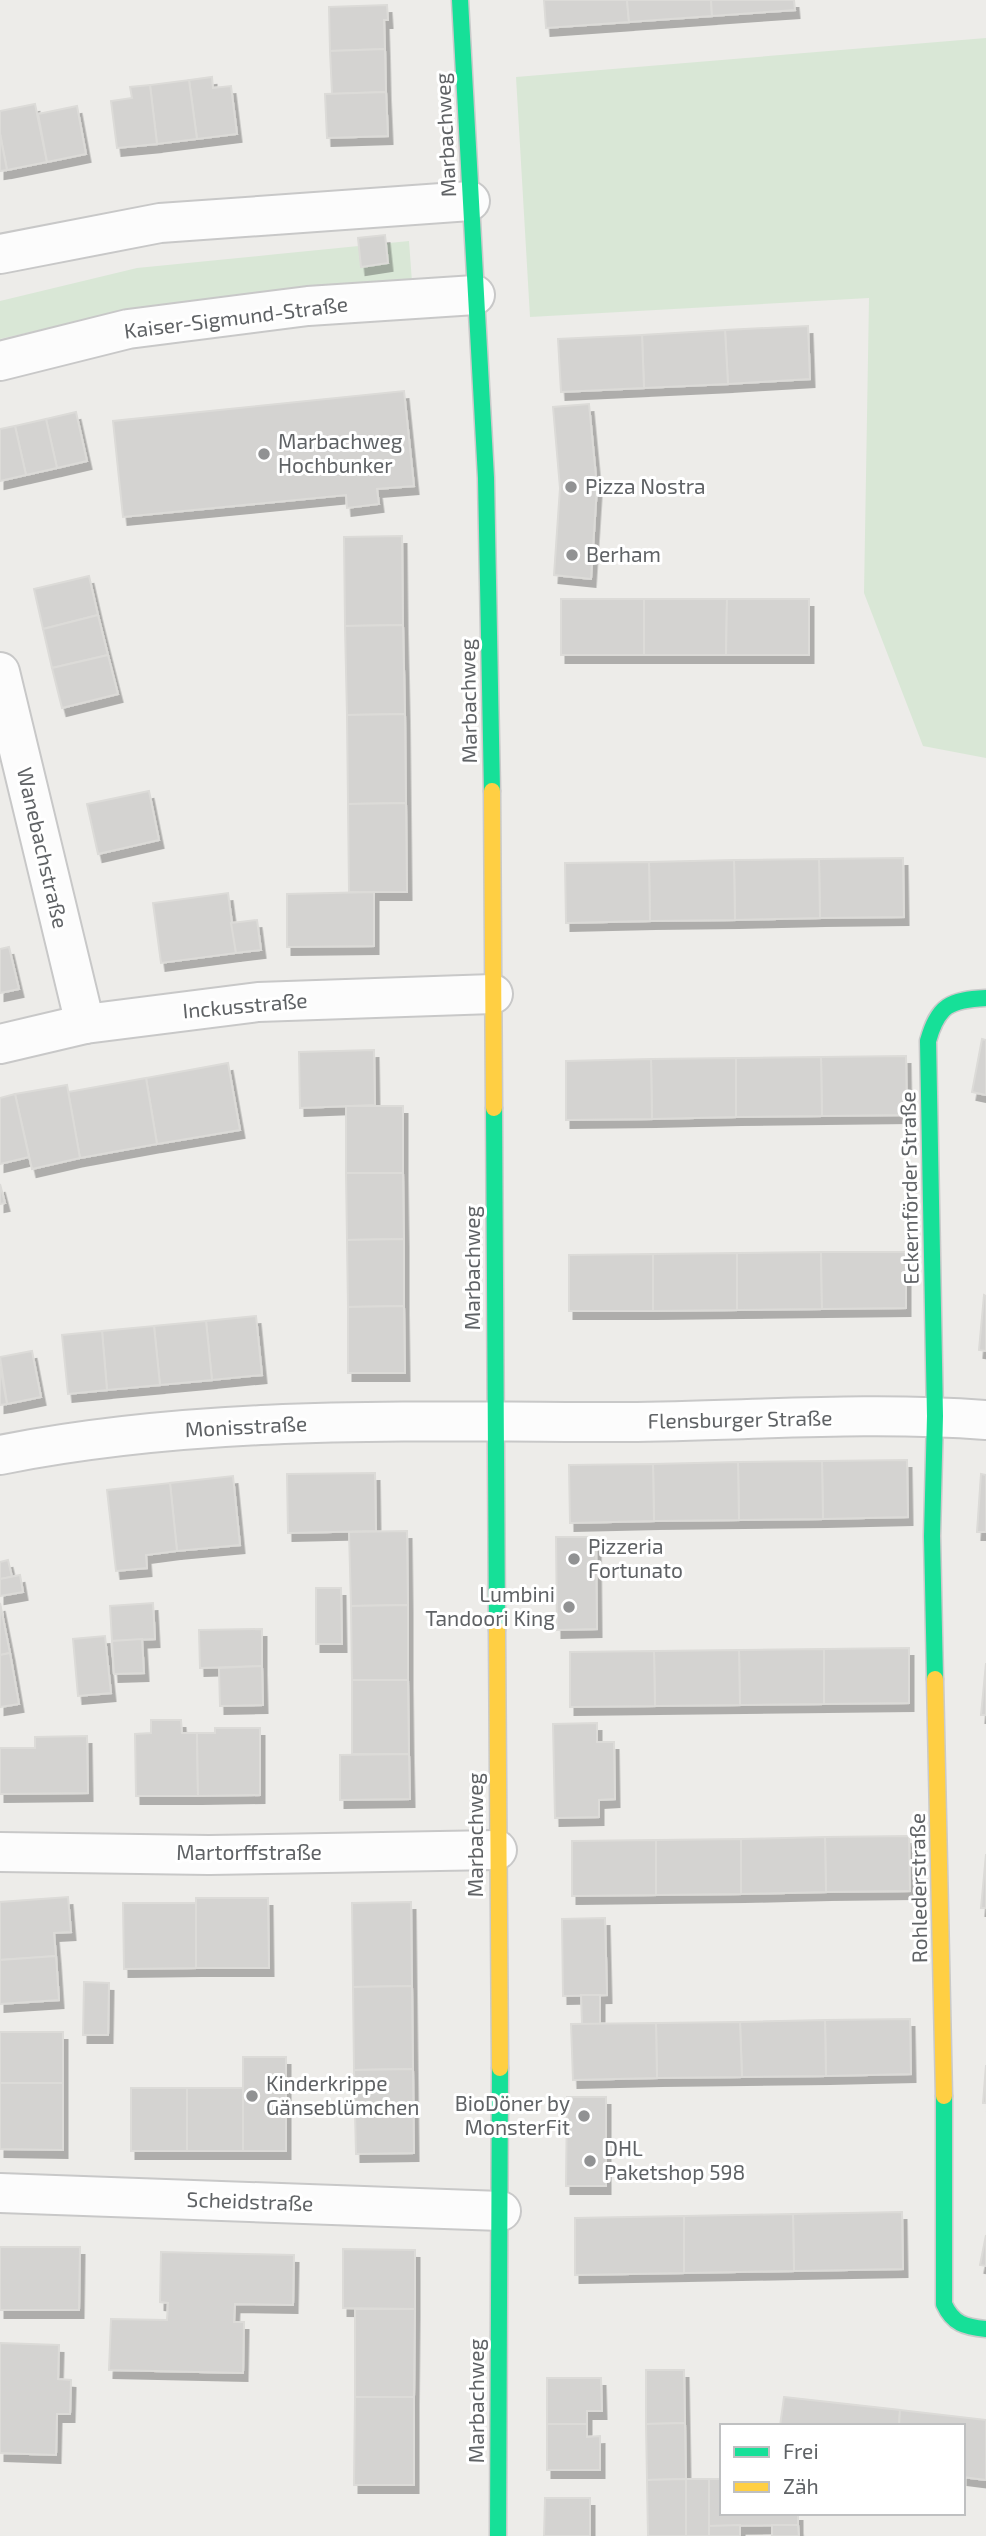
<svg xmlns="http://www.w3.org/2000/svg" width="986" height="2536" viewBox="0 0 986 2536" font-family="'Exo 2',sans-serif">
<defs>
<filter id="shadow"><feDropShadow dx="4.5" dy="8" stdDeviation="0" flood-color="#0004"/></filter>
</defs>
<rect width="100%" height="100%" fill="#edece9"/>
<g fill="#d9e7d6">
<path d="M986,38V758L923,746L864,593L869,298L530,317L516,77Z"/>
<path d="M409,241L412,282L309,290L132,309L0,339V301L137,268Z"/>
</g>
<g fill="#d4d3d1" stroke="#dcdbd8" stroke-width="2" filter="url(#shadow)">
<path d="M544,0H627L629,22L546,28Z"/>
<path d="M627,0H711L712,16L629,22Z"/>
<path d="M711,0H794L795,10L712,16Z"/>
<path d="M387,5L388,20H384L385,49L330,51L329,7Z"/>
<path d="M385,49L386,92L332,94L330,51Z"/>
<path d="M212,77L213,88L231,86L237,134L197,139L189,80Z"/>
<path d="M189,80L197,139L157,144L150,85Z"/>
<path d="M150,85L157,144L117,148L111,101L132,98L130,87Z"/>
<path d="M386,92L388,136L327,138L325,94Z"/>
<path d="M35,104L47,162L7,170L0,134V111Z"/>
<path d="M77,106L86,154L47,162L38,114Z"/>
<path d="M0,134L7,170L0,171Z"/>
<path d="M385,235L388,263L361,267L358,238Z"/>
<path d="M808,326L810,379L728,384L725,330Z"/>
<path d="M725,330L728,384L644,388L642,335Z"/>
<path d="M642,335L644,388L561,392L558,339Z"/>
<path d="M404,391L414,486L377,489L379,504L347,508L346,495L123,517L113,421Z"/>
<path d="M589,404L597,487L591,579L554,575L560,488L553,407Z"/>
<path d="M76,412L87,461L57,468L46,419Z"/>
<path d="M46,419L57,468L26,475L15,426Z"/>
<path d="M15,426L26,475L0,481V429Z"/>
<path d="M402,536L403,625L345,626L344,537Z"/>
<path d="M89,576L98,615L43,629L34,589Z"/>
<rect x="561" y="599" width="83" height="56"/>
<path d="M644,599H727L726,655H644Z"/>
<path d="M727,599H809V655H726Z"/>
<path d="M98,615L108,655L52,668L43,629Z"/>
<path d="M403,625L405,714L347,715L345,626Z"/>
<path d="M108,655L118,694L62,708L52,668Z"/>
<path d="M405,714L406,803L348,804L347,715Z"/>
<path d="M149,791L159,840L98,854L87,804Z"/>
<path d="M406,803L407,892H349L348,804Z"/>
<path d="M903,858L904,917L820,918L819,859Z"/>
<path d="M819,859L820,918L735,920L734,860Z"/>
<path d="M734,860L735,920L650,921L649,862Z"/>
<path d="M649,862L650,921L566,923L565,863Z"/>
<path d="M374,892V946L287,947V894Z"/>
<path d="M228,893L236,953L161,963L153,903Z"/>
<path d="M257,920L261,950L236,953L231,923Z"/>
<path d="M9,947L19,989L0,993V949Z"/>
<path d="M982,1039L986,1040V1095L972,1092Z"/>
<path d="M374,1050L375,1105L300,1108L299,1052Z"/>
<path d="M906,1056L907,1115L822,1116L821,1057Z"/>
<path d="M821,1057L822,1116L736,1117V1058Z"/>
<path d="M736,1058V1117L652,1119L651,1059Z"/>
<path d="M651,1059L652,1119L566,1120V1061Z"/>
<path d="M228,1063L240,1130L157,1144L146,1078Z"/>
<path d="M146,1078L157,1144L80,1158L68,1092Z"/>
<path d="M67,1085L80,1158L32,1169L15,1094Z"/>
<path d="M15,1094L29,1157L0,1164V1098Z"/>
<rect x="346" y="1106" width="57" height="67"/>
<path d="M346,1173H403L404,1239L347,1240Z"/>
<path d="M0,1184L5,1203L0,1204Z"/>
<path d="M404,1239V1306L348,1307L347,1240Z"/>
<path d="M821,1252L822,1309L737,1310V1253Z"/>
<path d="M821,1252H906V1308L822,1309Z"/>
<path d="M737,1253V1310L653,1311V1254Z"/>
<path d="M653,1254V1311H569V1255Z"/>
<path d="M984,1295L986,1296V1351L979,1350Z"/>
<path d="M404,1306L405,1373H348V1307Z"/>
<path d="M256,1316L262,1375L212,1380L206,1321Z"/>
<path d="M206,1321L212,1380L160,1385L154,1326Z"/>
<path d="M154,1326L160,1385L107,1390L102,1331Z"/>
<path d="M102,1331L107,1390L68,1394L62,1335Z"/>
<path d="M32,1351L41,1397L7,1404L0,1357Z"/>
<path d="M0,1366L7,1404L0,1405Z"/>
<path d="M907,1460L908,1517L823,1519L822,1461Z"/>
<path d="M822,1461L823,1519L739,1520L738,1462Z"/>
<path d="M738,1462L739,1520L654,1521L653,1464Z"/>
<path d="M653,1464L654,1521L570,1523L569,1465Z"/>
<path d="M375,1473L376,1531L288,1533L287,1474Z"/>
<path d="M981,1474L986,1475V1532H977Z"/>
<path d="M233,1476L240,1545L177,1551L170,1483Z"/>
<path d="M170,1483L177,1551L146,1555L147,1568L116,1571L107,1490Z"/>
<path d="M407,1531L408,1605L351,1606L349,1532Z"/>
<path d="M556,1537H596L597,1629L557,1630Z"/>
<path d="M8,1560L12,1577L0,1579V1562Z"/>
<path d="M20,1575L23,1592L0,1596V1579Z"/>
<path d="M316,1588H341L342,1644H316Z"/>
<path d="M0,1603L10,1653L0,1655Z"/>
<path d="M153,1603L155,1639L112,1641L110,1606Z"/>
<path d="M408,1605V1680H352L351,1606Z"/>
<path d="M262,1629V1666L200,1668L199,1630Z"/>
<path d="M105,1636L111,1693L78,1696L73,1639Z"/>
<path d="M142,1639L144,1673L114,1674L112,1641Z"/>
<path d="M909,1648V1703L824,1704V1649Z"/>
<path d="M824,1649V1704L740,1705L739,1650Z"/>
<path d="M739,1650L740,1705L655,1706L654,1651Z"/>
<path d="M654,1651L655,1706L570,1707V1652Z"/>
<path d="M10,1653L19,1704L0,1707V1655Z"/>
<path d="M986,1663V1715H981Z"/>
<path d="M262,1666L263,1705L220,1706L219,1668Z"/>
<path d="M352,1680H408L409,1754H352Z"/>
<path d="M151,1720H181L182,1733H197L198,1796H136L135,1734L151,1733Z"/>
<path d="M597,1723V1742H614L615,1799L599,1800V1817L555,1818L553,1724Z"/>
<path d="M215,1728H260V1795L198,1796L197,1733H215Z"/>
<path d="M87,1736L88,1793L0,1794V1748H35V1737Z"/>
<path d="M409,1754L410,1799L340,1800V1755Z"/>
<path d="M909,1836L910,1891L826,1892L825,1837Z"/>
<path d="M825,1837L826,1892L741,1894V1839Z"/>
<path d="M741,1839V1894L656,1895V1840Z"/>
<path d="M656,1840V1895L572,1896V1841Z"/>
<path d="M986,1854V1908H981Z"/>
<path d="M68,1897L71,1932L54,1933L56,1956L0,1960V1902Z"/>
<path d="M196,1898H268L269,1968H196Z"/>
<path d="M411,1902L412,1986L353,1987L352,1903Z"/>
<path d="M123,1903H196V1968L124,1969Z"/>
<path d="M605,1918L607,1995L563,1996L562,1919Z"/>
<path d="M56,1956L59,2000L0,2004V1960Z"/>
<path d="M84,1982L109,1983L108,2035H83Z"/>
<path d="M412,1986L413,2069L354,2070L353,1987Z"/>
<path d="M581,1995H600V2024H582Z"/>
<path d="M910,2019L911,2074L826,2076L825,2020Z"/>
<path d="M825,2020L826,2076L742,2077L740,2022Z"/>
<path d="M740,2022L742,2077L657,2078L656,2023Z"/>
<path d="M656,2023L657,2078L573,2080L571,2024Z"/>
<rect x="0" y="2032" width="63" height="51"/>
<rect x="243" y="2057" width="43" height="94"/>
<path d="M986,2065V2103H983Z"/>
<path d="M413,2069L414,2153L356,2154L354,2070Z"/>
<path d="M0,2083H63V2150L0,2149Z"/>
<rect x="131" y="2088" width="56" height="63"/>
<rect x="187" y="2088" width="56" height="63"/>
<path d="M567,2097H606V2186H566Z"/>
<path d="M902,2212L903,2269L794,2271L793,2214Z"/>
<path d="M793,2214L794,2271L684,2273V2216Z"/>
<path d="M684,2216V2273L575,2275V2218Z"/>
<path d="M986,2235V2266L980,2265Z"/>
<path d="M0,2247H80L79,2310H0Z"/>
<path d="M343,2249L415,2250V2309L343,2308Z"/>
<path d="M161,2252L294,2255L293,2305L235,2304L234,2322H244L243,2373L109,2370L111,2319L167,2320L168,2303L160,2302Z"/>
<path d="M355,2309H415L414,2397H355Z"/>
<path d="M0,2343L59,2345L58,2379L71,2380L70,2414H57L56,2455L0,2453Z"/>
<path d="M646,2370H684L685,2423L646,2424Z"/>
<path d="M547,2378H601L602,2411H587V2424H547Z"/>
<path d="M355,2397H414V2485H354Z"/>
<path d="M784,2397L900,2410L899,2426H780Z"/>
<path d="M900,2410L986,2420V2480L963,2477V2426H899Z"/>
<path d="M685,2423L686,2479L647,2480L646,2424Z"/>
<path d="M547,2424H587V2437L600,2436V2470H547Z"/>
<path d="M686,2479V2536H648L647,2480Z"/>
<rect x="686" y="2479" width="23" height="57"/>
<path d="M709,2479H722V2513H798V2525L709,2526Z"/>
<path d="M545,2498H590V2536H544Z"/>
<path d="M740,2525V2536H709V2526Z"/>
<path d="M772,2525H798L799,2536H772Z"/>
</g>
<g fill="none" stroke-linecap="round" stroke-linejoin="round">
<defs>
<g id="street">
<path d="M0,254L160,223L470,201"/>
<path d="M0,361L128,329L308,306L475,295"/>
<path d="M0,672L85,1024"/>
<path d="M0,1044L85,1024L258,1002L493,994"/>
<path d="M0,1455C206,1414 418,1422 627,1422C746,1421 867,1411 986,1420"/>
<path d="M0,1852L209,1855L497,1850"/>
<path d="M0,2193L501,2211"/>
</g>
<g id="fast">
<path d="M460,0L486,478L492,791"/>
<path d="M494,1108L497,1630"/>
<path d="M935,1679L932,1536L935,1416L928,1041C938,1005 950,1000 986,998"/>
<path d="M944,2096V2304C953,2324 965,2327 986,2329"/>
<path d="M498,2536L500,2068"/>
</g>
<g id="slow">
<path d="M492,791L494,1108"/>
<path d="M497,1630L500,2068"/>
<path d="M935,1679L944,2096"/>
</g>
</defs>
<use href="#street" stroke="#c8c8c8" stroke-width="42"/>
<use href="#fast" stroke="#cacaca" stroke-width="19"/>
<use href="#slow" stroke="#cacaca" stroke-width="19"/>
<use href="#street" stroke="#fcfcfc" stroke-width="38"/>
<use href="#fast" stroke="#16e098" stroke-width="16"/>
<use href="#slow" stroke="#ffcf43" stroke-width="16"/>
</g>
<g fill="#919293" stroke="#fff" stroke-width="2.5">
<circle cx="264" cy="454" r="7"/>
<circle cx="571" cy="487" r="7"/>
<circle cx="572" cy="555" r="7"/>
<circle cx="574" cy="1559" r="7"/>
<circle cx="569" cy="1607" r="7"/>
<circle cx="252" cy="2096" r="7"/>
<circle cx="584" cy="2116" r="7"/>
<circle cx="590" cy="2161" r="7"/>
</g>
<g text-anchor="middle" stroke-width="6" stroke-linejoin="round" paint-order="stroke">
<g font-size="21" fill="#5f6265" stroke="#fff">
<text transform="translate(446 135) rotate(-93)" y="7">Marbachweg</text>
<text transform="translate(236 318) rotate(-7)" y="7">Kaiser-Sigmund-Straße</text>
<text transform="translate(469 701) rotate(-91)" y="7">Marbachweg</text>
<text transform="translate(42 848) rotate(77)" y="7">Wanebachstraße</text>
<text transform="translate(245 1006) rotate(-5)" y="7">Inckusstraße</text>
<text transform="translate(910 1188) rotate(-91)" y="7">Eckernförder Straße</text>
<text transform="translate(473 1268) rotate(-90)" y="7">Marbachweg</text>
<text transform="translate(740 1420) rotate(-1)" y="7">Flensburger Straße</text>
<text transform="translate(246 1427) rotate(-3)" y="7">Monisstraße</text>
<text transform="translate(476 1835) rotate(-90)" y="7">Marbachweg</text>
<text x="249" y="1860">Martorffstraße</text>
<text transform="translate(919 1888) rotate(-91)" y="7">Rohlederstraße</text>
<text transform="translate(250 2202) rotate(2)" y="7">Scheidstraße</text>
<text transform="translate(477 2401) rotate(-90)" y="7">Marbachweg</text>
</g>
<g font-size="21" fill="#5f6265" stroke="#fff" text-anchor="start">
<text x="278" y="449">Marbachweg<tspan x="278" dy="24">Hochbunker</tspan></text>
<text x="585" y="494">Pizza Nostra</text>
<text x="586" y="562">Berham</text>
<text x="588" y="1554">Pizzeria<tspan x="588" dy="24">Fortunato</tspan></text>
<text x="555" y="1602" text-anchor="end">Lumbini<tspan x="555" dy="24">Tandoori King</tspan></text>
<text x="266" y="2091">Kinderkrippe<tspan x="266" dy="24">Gänseblümchen</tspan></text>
<text x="570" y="2111" text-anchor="end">BioDöner by<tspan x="570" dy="24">MonsterFit</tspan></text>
<text x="604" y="2156">DHL<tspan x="604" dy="24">Paketshop 598</tspan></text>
</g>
</g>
<rect x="720" y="2424" width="245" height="91" fill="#ffffff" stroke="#bfc0c1" stroke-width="2"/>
<rect x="734" y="2447" width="35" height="10" fill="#16e098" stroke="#bfc0c1" stroke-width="2"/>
<text x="783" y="2459" font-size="21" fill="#5f6265">Frei</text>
<rect x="734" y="2482" width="35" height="10" fill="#ffcf43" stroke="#bfc0c1" stroke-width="2"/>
<text x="783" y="2494" font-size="21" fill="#5f6265">Zäh</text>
</svg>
